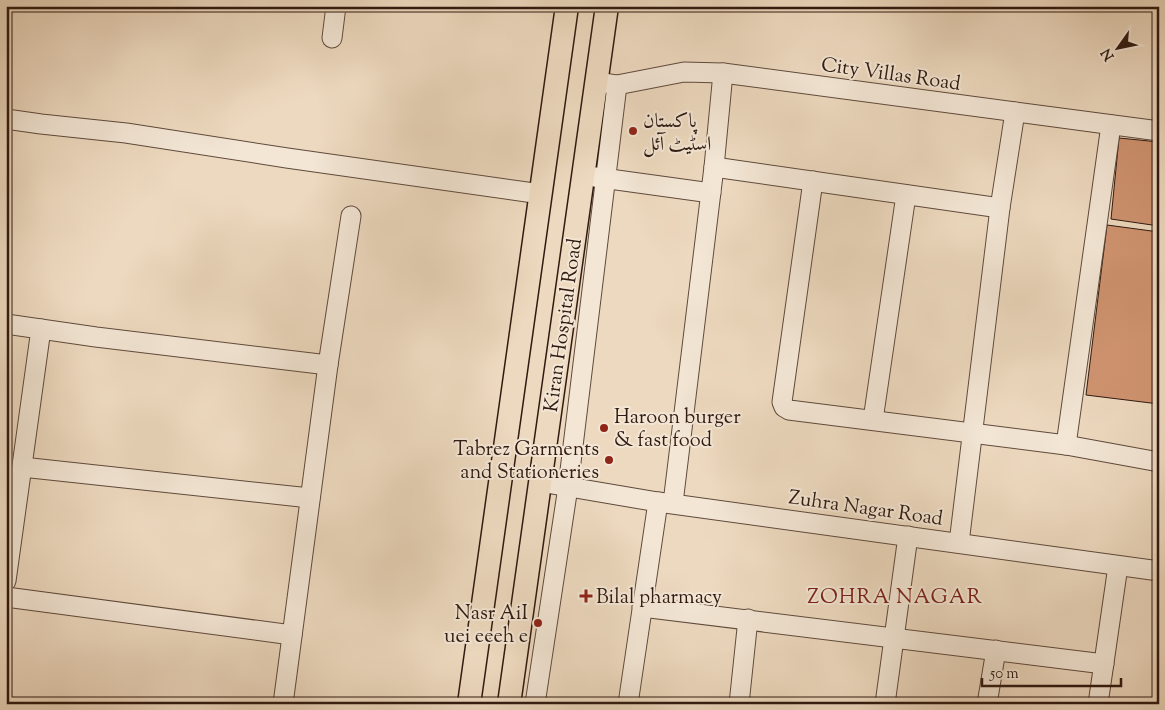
<svg xmlns="http://www.w3.org/2000/svg" width="1165" height="710" viewBox="0 0 1165 710" font-family="'Sorts Mill Goudy',Amiri,serif">
<rect width="100%" height="100%" fill="#edd9bf"/>
<filter id="stains"><feTurbulence type="fractalNoise" baseFrequency=".004" numOctaves="4"/><feColorMatrix values="0 0 0 0 .2 0 0 0 0 .09 0 0 0 0 .02 0 0 0 .5 -.17"/></filter>
<radialGradient id="worn" r=".72"><stop offset=".6" stop-color="#630" stop-opacity="0"/><stop offset="1" stop-color="#630" stop-opacity=".3"/></radialGradient>
<g fill="#cf9370" stroke="#301a11">
<path d="M1119,138L1159,142V226L1111,219Z"/>
<path d="M1107,225L1159,232V404L1086,395Z"/>
</g>
<g fill="none" stroke-linecap="round" stroke-linejoin="round">
<defs>
<g id="minor">
<path d="M332,38L336,6"/>
<path d="M605,83L617,85L684,72L723,73L1159,131"/>
<path d="M6,119L41,124L126,133L287,158L541,194"/>
<path d="M714,167L1000,208"/>
<path d="M595,177L711,193"/>
<path d="M813,181L782,402L784,407L789,410L1066,445L1159,462"/>
<path d="M6,324L96,337L328,365"/>
<path d="M873,420L906,195"/>
<path d="M1066,445L1111,125"/>
<path d="M22,467L310,498"/>
<path d="M540,482L658,502L1159,571"/>
<path d="M673,503L714,167L723,73"/>
<path d="M959,543L1000,208L1015,112"/>
<path d="M6,581L41,329"/>
<path d="M6,597L292,635"/>
<path d="M642,607L1104,664"/>
<path d="M283,704L328,365L351,216"/>
<path d="M535,704L568,487L617,85"/>
<path d="M628,704L658,502"/>
<path d="M739,704L748,619"/>
<path d="M885,704L908,536"/>
<path d="M987,704L996,650"/>
<path d="M1098,704L1118,566"/>
</g>
<g id="major">
<path d="M469,704L567,6"/>
<path d="M509,704L607,6"/>
</g>
</defs>
<use href="#minor" stroke="#5f4a3c" stroke-width="21"/>
<use href="#major" stroke="#301a11" stroke-width="25"/>
<use href="#minor" stroke="#f3e6d5" stroke-width="19"/>
<use href="#major" stroke="#edd9bf" stroke-width="22"/>
</g>
<g fill="#8f2418" stroke="#f3e6d5" stroke-width="2">
<circle cx="633" cy="131" r="5"/>
<circle cx="604" cy="428" r="5"/>
<circle cx="609" cy="460" r="5"/>
<path d="M583.5 588.5h5v5h5v5h-5v5h-5v-5h-5v-5h5z"/>
<circle cx="538" cy="623" r="5"/>
</g>
<g text-anchor="middle" stroke-width="4" stroke-linejoin="round" paint-order="stroke">
<g font-size="20" fill="#301a11" stroke="#f3e6d5">
<text transform="translate(891 73) rotate(8)" y="7">City Villas Road</text>
<text transform="translate(562 325) rotate(-82)" y="7">Kiran Hospital Road</text>
<text transform="translate(866 507) rotate(8)" y="7">Zuhra Nagar Road</text>
</g>
<g font-size="20" fill="#301a11" stroke="#f3e6d5" text-anchor="start">
<text x="643" y="127">پاکستان<tspan x="643" dy="23">اسٹیٹ آئل</tspan></text>
<text x="614" y="423">Haroon burger<tspan x="614" dy="23">&amp; fast food</tspan></text>
<text x="599" y="455" text-anchor="end">Tabrez Garments<tspan x="599" dy="23">and Stationeries</tspan></text>
<text x="596" y="603">Bilal pharmacy</text>
<text x="528" y="619" text-anchor="end">Nasr AiI<tspan x="528" dy="23">uei eeeh e</tspan></text>
</g>
<g font-size="21" letter-spacing="1" fill="#7a1f14" stroke="#f3e6d5">
<text x="895" y="603">ZOHRA NAGAR</text>
</g>
</g>
<rect width="1165" height="710" fill="none" stroke="#edd9bf" stroke-width="25"/>
<rect x="8" y="8" width="1150" height="695" fill="none" stroke="#301a11" stroke-width="2.5"/>
<rect x="12" y="12" width="1140" height="685" fill="none" stroke="#301a11"/>
<g transform="translate(1118 48) rotate(237)" stroke="#f3e6d5" stroke-width="4" paint-order="stroke">
<path d="M0-4L9 19L0 12L-9 19Z" fill="#301a11"/>
<text y="-8" font-size="14" font-weight="bold" text-anchor="middle" fill="#301a11">N</text>
</g>
<path d="M982 678v8h139v-8" fill="none" stroke="#301a11" stroke-width="2.5"/>
<text x="990" y="678" font-size="15" fill="#301a11" stroke="#f3e6d5" stroke-width="4" paint-order="stroke">50 m</text>
<rect width="100%" height="100%" filter="url(#stains)"/>
<rect width="100%" height="100%" fill="url(#worn)"/>
</svg>
